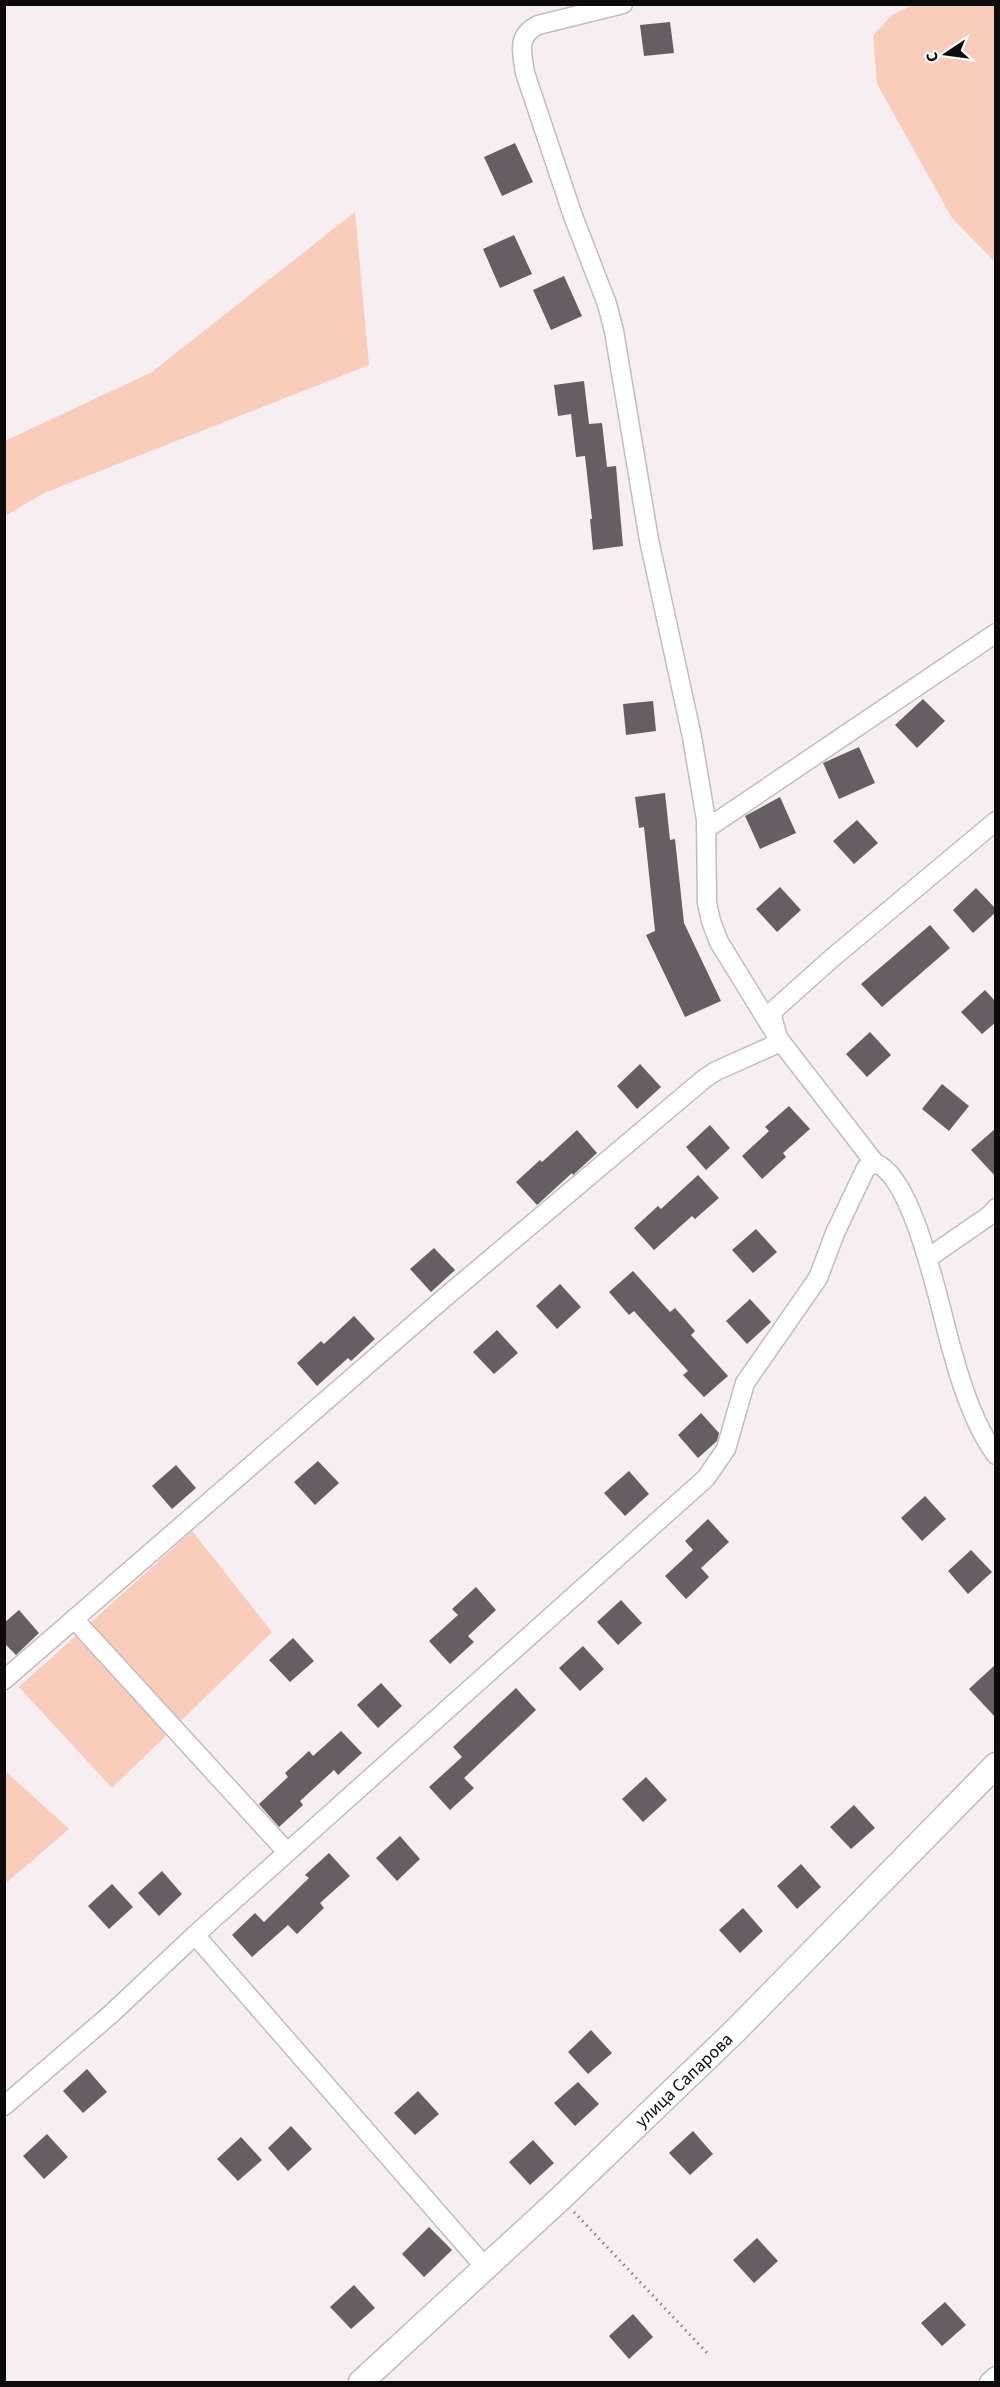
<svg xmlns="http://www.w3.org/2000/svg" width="1000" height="2387" viewBox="0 0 1000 2387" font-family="'Source Sans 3',sans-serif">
<rect width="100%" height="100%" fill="#f7eef1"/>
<g fill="#f8ccb8">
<path d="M913,5H995V262L952,218L877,84L873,36L892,15Z"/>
<path d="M355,212L369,365L44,493L5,516V441L152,372Z"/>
<path d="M192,1531L272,1632L112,1788L19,1687Z"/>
<path d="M4,1770L69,1829L5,1884H4Z"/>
</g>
<g fill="#655f63">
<path d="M670,22L674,53L644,56L640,25Z"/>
<path d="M515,143L533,182L502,196L484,157Z"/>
<path d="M514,235L532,274L500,288L483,249Z"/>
<path d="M564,276L582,316L551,330L533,290Z"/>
<path d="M584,381L589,424L602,423L607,467L616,466L623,546L593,550L590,519H592L585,456L576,457L571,414L558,416L554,385Z"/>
<path d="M923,699L945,721L917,748L895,725Z"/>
<path d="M653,701L656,731L626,735L623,704Z"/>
<path d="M859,747L875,783L839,799L823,763Z"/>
<path d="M665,793L670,840L675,839L684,923L721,1001L685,1017L646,935L655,931L644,827L639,828L635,797Z"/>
<path d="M780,797L796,833L760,849L745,816Z"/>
<path d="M857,820L878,843L854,864L833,841Z"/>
<path d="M780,887L801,910L777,932L756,909Z"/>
<path d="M976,888L996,909V912L973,933L953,910Z"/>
<path d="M930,925L950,948L882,1007L861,984Z"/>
<path d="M985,990L996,1002V1022L982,1034L961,1012Z"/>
<path d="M870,1032L891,1055L867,1077L846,1054Z"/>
<path d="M640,1064L661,1087L637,1109L617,1086Z"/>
<path d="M942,1084L969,1106L949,1131L922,1109Z"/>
<path d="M789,1106L810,1129L783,1153L786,1157L762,1179L742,1156L769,1131L765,1127Z"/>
<path d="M710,1125L730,1148L706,1170L686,1147Z"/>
<path d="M996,1128V1177L971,1150Z"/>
<path d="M577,1130L597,1153L573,1175L572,1173L537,1205L516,1182L540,1160L542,1162Z"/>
<path d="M698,1175L719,1198L695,1219L692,1216L654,1250L634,1228L658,1206L661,1209Z"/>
<path d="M756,1229L777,1252L753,1273L732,1250Z"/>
<path d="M434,1248L455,1270L431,1292L410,1269Z"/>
<path d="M633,1271L670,1312L675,1308L695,1331L691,1335L728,1376L704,1397L683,1375L688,1371L634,1311L629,1315L609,1292Z"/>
<path d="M560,1284L581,1307L557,1329L536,1306Z"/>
<path d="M750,1299L771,1322L747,1344L726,1321Z"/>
<path d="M354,1316L375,1339L351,1361L348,1358L317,1386L297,1363L321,1341L324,1344Z"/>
<path d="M497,1330L518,1353L494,1374L473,1352Z"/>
<path d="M701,1413L719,1433L717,1441L698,1458L678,1435Z"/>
<path d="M318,1461L339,1483L315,1505L294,1482Z"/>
<path d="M176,1465L196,1488L172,1509L152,1486Z"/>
<path d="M629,1471L649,1494L625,1516L604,1493Z"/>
<path d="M925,1496L946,1519L922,1541L901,1518Z"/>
<path d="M708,1519L729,1542L701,1568L709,1577L686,1599L665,1576L693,1550L685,1541Z"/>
<path d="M971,1550L992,1572L968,1594L948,1571Z"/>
<path d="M476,1587L496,1610L468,1636L474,1642L450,1664L429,1641L458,1615L452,1609Z"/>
<path d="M621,1600L642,1623L618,1645L597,1622Z"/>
<path d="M19,1610L39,1633L16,1655L4,1643V1623Z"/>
<path d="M293,1638L314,1661L290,1682L269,1660Z"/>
<path d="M583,1646L604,1669L580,1691L559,1668Z"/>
<path d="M996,1664V1718L969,1689Z"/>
<path d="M381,1683L402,1706L378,1728L357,1705Z"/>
<path d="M516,1688L536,1710L464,1778L474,1788L450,1810L429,1787L462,1757L453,1747Z"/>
<path d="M341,1731L362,1753L338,1775L334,1770L300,1801L303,1805L279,1827L259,1804L288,1777L285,1773L309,1751L313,1756Z"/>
<path d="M646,1777L667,1800L643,1822L622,1799Z"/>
<path d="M854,1805L875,1828L851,1849L830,1827Z"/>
<path d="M400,1836L420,1859L397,1881L376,1858Z"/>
<path d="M329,1853L350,1876L320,1903L324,1908L297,1934L288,1925L252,1957L232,1935L255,1913L264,1922L309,1878L305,1875Z"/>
<path d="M801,1864L821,1887L797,1909L777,1886Z"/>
<path d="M162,1871L182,1894L159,1916L138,1893Z"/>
<path d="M112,1884L133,1907L109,1929L88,1906Z"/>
<path d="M743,1908L763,1931L740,1953L719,1930Z"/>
<path d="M591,2030L612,2053L588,2074L568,2052Z"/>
<path d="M87,2069L107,2092L83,2113L63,2091Z"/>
<path d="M578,2082L599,2104L575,2126L554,2103Z"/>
<path d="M418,2091L439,2114L415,2135L394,2113Z"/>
<path d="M291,2126L312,2149L288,2171L268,2148Z"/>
<path d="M693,2131L713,2154L690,2175L669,2153Z"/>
<path d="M47,2134L68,2157L44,2179L23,2156Z"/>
<path d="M241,2137L262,2160L238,2181L217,2159Z"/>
<path d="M533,2140L554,2163L530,2185L509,2162Z"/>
<path d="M429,2227L452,2250L424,2277L402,2254Z"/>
<path d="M757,2238L778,2261L754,2283L733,2260Z"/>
<path d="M354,2285L375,2308L351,2329L330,2307Z"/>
<path d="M945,2302L966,2325L942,2346L921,2323Z"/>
<path d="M633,2314L653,2337L629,2359L609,2336Z"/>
</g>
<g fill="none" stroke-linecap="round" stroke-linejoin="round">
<defs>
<g id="street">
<path d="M623,4L538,25C516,36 522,52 525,73L573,216L607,304L614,331L649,540L692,737L706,820L707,903L711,921L719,942L778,1038L875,1163"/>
<path d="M706,829L996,633"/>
<path d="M928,1258L990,1215L996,1208"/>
<path d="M74,1619L287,1852"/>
<path d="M4,1680L443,1299L704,1079L716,1071L772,1046L778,1038L772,1016L774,1010L831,959L996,821"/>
<path d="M195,1935L484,2266"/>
<path d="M4,2106L111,2014L195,1935L706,1478L726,1449L745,1383L818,1278L835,1233L866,1168L875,1163C915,1176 941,1315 953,1354C962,1387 976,1428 996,1455"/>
<path d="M989,2382L996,2376"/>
</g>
<g id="secondary">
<path id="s1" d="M361,2382L561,2198L736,2030L996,1765"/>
</g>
</defs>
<use href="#street" stroke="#c4bbbe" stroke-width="21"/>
<use href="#secondary" stroke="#c4bbbe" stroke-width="27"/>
<path stroke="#878183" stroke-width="3" stroke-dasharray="1.5 4.5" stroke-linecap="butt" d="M574,2212L709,2355"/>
<use href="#street" stroke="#fff" stroke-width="18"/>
<use href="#secondary" stroke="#fff" stroke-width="24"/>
</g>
<g text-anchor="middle" stroke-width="4.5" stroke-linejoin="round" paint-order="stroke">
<g font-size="18" fill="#0e0b0c" stroke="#fff">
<text dy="6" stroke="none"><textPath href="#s1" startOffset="442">улица Сапарова</textPath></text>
</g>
</g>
<rect width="1000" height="2387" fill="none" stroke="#0e0b0c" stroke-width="12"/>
<g transform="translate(946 54) rotate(257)" stroke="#ffffff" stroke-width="4.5" paint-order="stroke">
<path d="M0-4.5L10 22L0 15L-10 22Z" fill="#0e0b0c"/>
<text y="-9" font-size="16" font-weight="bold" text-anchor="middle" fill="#0e0b0c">С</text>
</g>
</svg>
